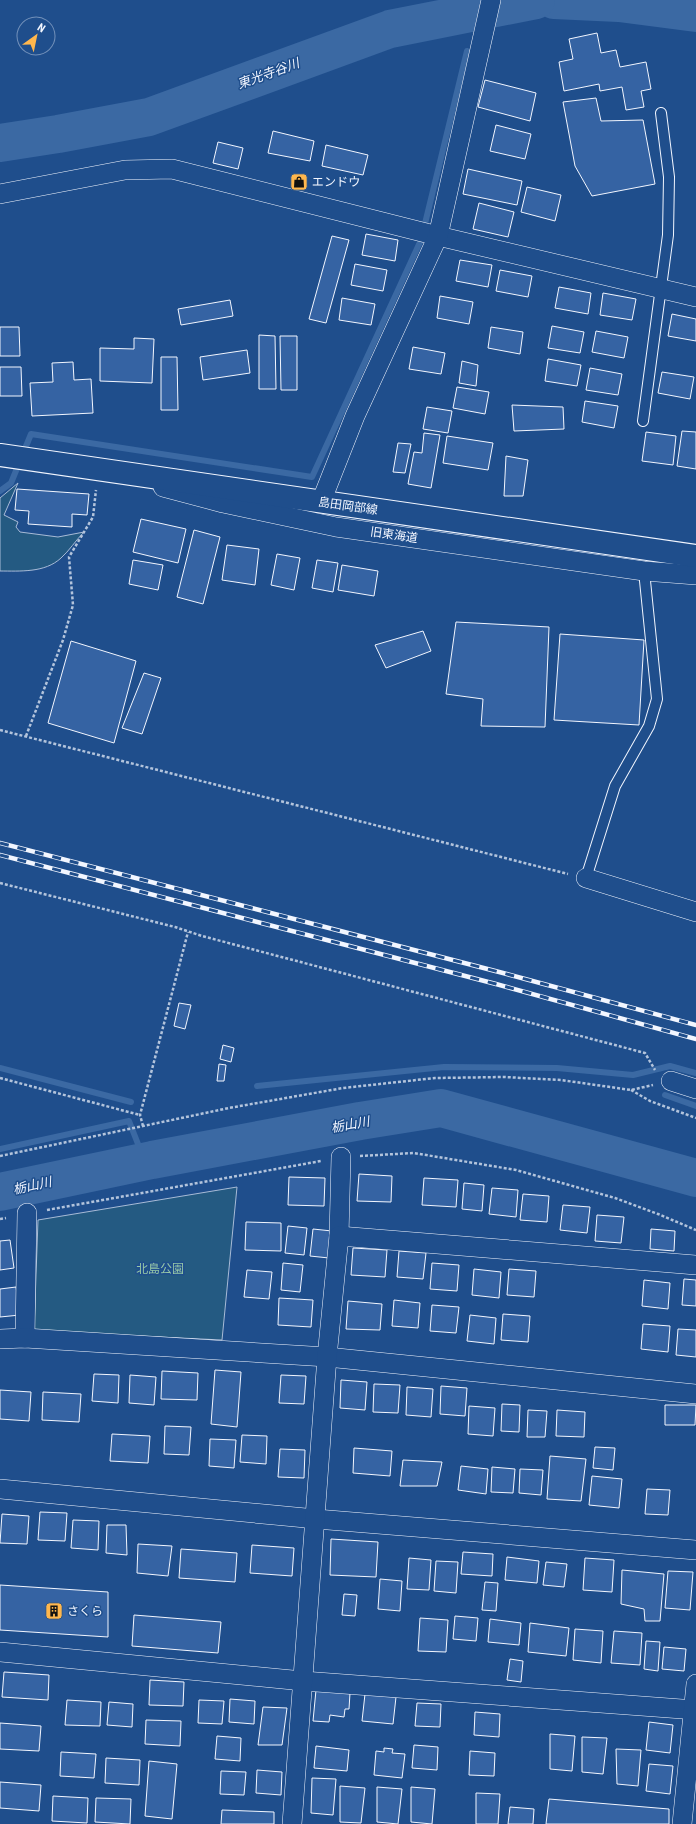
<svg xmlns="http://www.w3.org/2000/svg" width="696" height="1824" viewBox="0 0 696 1824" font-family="'Roboto Condensed','Noto Sans JP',sans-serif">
<rect width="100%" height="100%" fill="#1f4e8c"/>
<g fill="#245a82" stroke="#a8bbd7">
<path d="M18,483L4,515L18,522L16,527L20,532L58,537L84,532C76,540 69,551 61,558C45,573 20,571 0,571V498Z"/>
<path d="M237,1187L222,1340L34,1331L38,1220Z"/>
</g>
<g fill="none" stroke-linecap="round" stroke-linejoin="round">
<g stroke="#3b69a3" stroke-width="6">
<path d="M0,491L11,483L31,434L312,477L421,240L467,51"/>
<path d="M0,1068L131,1102"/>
<path d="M257,1086L444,1067L557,1068L633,1075L670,1066L696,1073"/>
<path d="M665,1095L696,1106"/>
<path d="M0,1149L129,1121L145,1162"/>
</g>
<g stroke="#3b69a3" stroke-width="38">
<path d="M554,0L619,3L696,13"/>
<path d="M0,143L58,134L149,117L390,29L536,0"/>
<path d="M0,1192L152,1160L360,1121L441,1108L696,1178"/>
</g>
</g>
<g fill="#3563a3" stroke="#f2f6ff">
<path d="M597,33L601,53L616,50L620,67L646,62L651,89L641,91L644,107L626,110L622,87L600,91L599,84L564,91L559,62L573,59L569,39Z"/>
<path d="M485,80L536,93L530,121L478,107Z"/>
<path d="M596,98L601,121L643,120L655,184L592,196L575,166L563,102Z"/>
<path d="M496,125L531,134L525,159L490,151Z"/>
<path d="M273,131L314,141L310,161L268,153Z"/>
<path d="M218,142L243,148L238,169L213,163Z"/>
<path d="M326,145L368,155L363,175L322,166Z"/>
<path d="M468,169L522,181L517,205L463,194Z"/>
<path d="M527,187L561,195L555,221L521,212Z"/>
<path d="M479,203L514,212L508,237L473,229Z"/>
<path d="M366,234L398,240L395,261L362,255Z"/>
<path d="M332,236L349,240L326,323L309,319Z"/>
<path d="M460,260L492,265L488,287L456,281Z"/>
<path d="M355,264L387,270L383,291L351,285Z"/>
<path d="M500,270L532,276L528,297L496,291Z"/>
<path d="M559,287L591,293L588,314L555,308Z"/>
<path d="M603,293L636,299L632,320L600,315Z"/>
<path d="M440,296L473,302L469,324L437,318Z"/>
<path d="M342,298L375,304L371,325L339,320Z"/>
<path d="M230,300L233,316L181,325L178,309Z"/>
<path d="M672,314L696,319V341L668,336Z"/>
<path d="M552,326L584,332L580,353L548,348Z"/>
<path d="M0,327H19L20,356H0Z"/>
<path d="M491,327L523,332L520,354L488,348Z"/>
<path d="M596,331L628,337L624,358L592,352Z"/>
<path d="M259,335L275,336L276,389H259Z"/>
<path d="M280,336H297V390H281Z"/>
<path d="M134,338L154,339L152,383L100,381V348L134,349Z"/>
<path d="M413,347L445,353L441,374L409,369Z"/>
<path d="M247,350L250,373L203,380L200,357Z"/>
<path d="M161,357H177L178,410H161Z"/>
<path d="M548,359L581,365L577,386L545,381Z"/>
<path d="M462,361L478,365L476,386L459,383Z"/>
<path d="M73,362L74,380L91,379L93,413L32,416L30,383L53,382L52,363Z"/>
<path d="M0,367H21L22,396H0Z"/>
<path d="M590,368L622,374L618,395L586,390Z"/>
<path d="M662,372L694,377L690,399L658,393Z"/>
<path d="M457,387L489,392L485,414L453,408Z"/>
<path d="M585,401L618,406L614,428L582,422Z"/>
<path d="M512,405L563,407L564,429L514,431Z"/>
<path d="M427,407L452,411L448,433L423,429Z"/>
<path d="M682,431L696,432V469L677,466Z"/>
<path d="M646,432L676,436L673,465L642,461Z"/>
<path d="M424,433L440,435L431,488L408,484L414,452L422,453Z"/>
<path d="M447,436L493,443L488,470L443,463Z"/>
<path d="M398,443L411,444L405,473L393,472Z"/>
<path d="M506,456L528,460L523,496H504Z"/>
<path d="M17,489L89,494L87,515L72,514V527L28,524L29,511L15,510Z"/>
<path d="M141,519L186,529L178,563L133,552Z"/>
<path d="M194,530L220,537L203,604L177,597Z"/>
<path d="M227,545L259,549L255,585L222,580Z"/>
<path d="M277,554L300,558L294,590L271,585Z"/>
<path d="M133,560L163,565L158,590L129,584Z"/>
<path d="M317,560L338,563L333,592L312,588Z"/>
<path d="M342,565L378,571L374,596L338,590Z"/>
<path d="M456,622L549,627L545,727L481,726L483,699L446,694Z"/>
<path d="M423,631L431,651L386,668L375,645Z"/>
<path d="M560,634L644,640L639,725L554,720Z"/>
<path d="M71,641L136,661L114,743L48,723Z"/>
<path d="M144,673L161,678L142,734L122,728Z"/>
<path d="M179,1003L191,1005L185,1029L174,1026Z"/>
<path d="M223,1045L234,1048L231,1062L220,1059Z"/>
<path d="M219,1064L226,1065L224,1081H217Z"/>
<path d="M359,1174L392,1176L391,1202L357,1201Z"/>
<path d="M289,1177L325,1178L324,1206L288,1205Z"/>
<path d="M424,1178L458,1180L456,1207L422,1205Z"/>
<path d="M464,1183L484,1185L482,1211L462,1209Z"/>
<path d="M492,1188L518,1190L516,1217L489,1214Z"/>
<path d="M523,1194L549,1196L547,1222L520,1220Z"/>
<path d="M563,1205L590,1207L587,1233L560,1230Z"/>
<path d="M597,1215L624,1217L621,1243L595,1241Z"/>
<path d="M246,1222L281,1223V1251L245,1250Z"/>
<path d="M288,1226L307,1228L304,1255L285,1253Z"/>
<path d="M313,1229L332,1231L329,1258L310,1256Z"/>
<path d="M651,1229L675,1231L674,1251L650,1249Z"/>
<path d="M10,1240L14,1268L0,1270V1241Z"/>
<path d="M353,1248L387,1250L385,1277L351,1275Z"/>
<path d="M399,1251L426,1253L423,1279L397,1277Z"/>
<path d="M283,1263L303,1265L300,1292L281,1290Z"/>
<path d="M432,1263L459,1265L457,1291L430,1289Z"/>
<path d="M474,1269L501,1272L499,1298L472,1295Z"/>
<path d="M509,1269L536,1271L534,1297L507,1295Z"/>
<path d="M247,1270L272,1272L269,1299L244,1297Z"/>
<path d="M684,1279L696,1280V1306L682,1305Z"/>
<path d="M644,1280L670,1283L668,1309L642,1306Z"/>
<path d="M16,1287L20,1315L0,1317V1289Z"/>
<path d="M279,1298L313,1300L311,1327L278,1325Z"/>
<path d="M394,1300L420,1303L418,1328L392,1326Z"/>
<path d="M348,1301L382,1304L380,1330L346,1329Z"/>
<path d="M432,1305L459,1307L456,1333L430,1331Z"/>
<path d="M503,1314L530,1316L528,1342L501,1340Z"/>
<path d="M470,1315L496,1318L494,1344L467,1341Z"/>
<path d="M643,1324L670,1326L668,1352L641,1349Z"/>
<path d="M678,1329L696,1330V1357L676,1355Z"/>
<path d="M215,1370L241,1372L237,1427L211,1424Z"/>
<path d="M162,1371L198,1373L197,1400L161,1399Z"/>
<path d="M94,1374L119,1375L118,1403L92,1401Z"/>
<path d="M130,1375L156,1377L154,1405L129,1403Z"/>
<path d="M281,1375L306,1376L304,1404L279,1403Z"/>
<path d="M341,1380L367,1382L365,1410L340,1408Z"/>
<path d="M374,1384L400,1385L398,1413L373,1412Z"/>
<path d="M441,1386L467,1388L465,1416L440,1414Z"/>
<path d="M407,1387L433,1389L431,1417L406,1415Z"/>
<path d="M0,1390L31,1392L29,1421L0,1419Z"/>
<path d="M43,1392L81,1394L79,1422L42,1420Z"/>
<path d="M502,1404L520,1405L519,1432L501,1431Z"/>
<path d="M665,1405H696L695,1425H665Z"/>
<path d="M469,1406L495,1408L493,1436L468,1434Z"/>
<path d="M528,1410L547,1411L545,1437H527Z"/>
<path d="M557,1410L585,1412L584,1437L556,1436Z"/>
<path d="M165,1426L191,1427L189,1455L164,1454Z"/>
<path d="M112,1434L150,1436L148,1463L110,1461Z"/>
<path d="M242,1435L267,1436L266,1464L240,1462Z"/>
<path d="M210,1439L236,1440L234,1468L209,1466Z"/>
<path d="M595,1447L615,1448L613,1470L593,1468Z"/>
<path d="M354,1448L392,1451L390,1476L353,1473Z"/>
<path d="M280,1449L305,1450L304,1478L278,1477Z"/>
<path d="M550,1456L586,1459L581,1501L547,1499Z"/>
<path d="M403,1460L442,1462L437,1486H400Z"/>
<path d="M461,1466L488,1469L486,1494L458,1490Z"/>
<path d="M492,1467L515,1469L513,1493L491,1492Z"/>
<path d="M520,1469L543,1470L541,1495L519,1493Z"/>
<path d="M592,1476L622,1479L619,1508L589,1505Z"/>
<path d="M647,1489L670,1490L668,1515L645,1514Z"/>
<path d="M40,1512L67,1513L65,1541L38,1540Z"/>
<path d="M2,1514L29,1516L27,1544L0,1543Z"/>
<path d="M73,1520L99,1521L98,1550L71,1548Z"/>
<path d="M107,1525H126L127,1555L106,1553Z"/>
<path d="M331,1539L378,1542L376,1577L330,1575Z"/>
<path d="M138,1544L172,1546L168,1576L137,1573Z"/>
<path d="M252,1545L294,1548L292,1576L250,1573Z"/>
<path d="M181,1549L237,1553L235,1582L179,1578Z"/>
<path d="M463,1552L493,1554L492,1576L461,1574Z"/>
<path d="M507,1557L539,1561L537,1583L505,1580Z"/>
<path d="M409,1558L431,1560L429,1590L407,1589Z"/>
<path d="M585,1558L614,1560L612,1592L583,1590Z"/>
<path d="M436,1561L458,1562L456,1593L434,1591Z"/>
<path d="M546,1562L567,1564L564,1587L543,1585Z"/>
<path d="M622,1570L664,1574L660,1621H645L644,1609L621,1604Z"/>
<path d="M668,1571L693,1572L690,1610L665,1608Z"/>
<path d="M380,1579L402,1581L400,1611L378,1609Z"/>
<path d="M485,1582L498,1583L496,1611L482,1610Z"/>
<path d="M0,1585L108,1592V1637L0,1630Z"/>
<path d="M344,1594L357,1595L355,1616L342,1615Z"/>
<path d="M134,1615L221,1622L218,1653L132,1646Z"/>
<path d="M455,1616L478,1618L476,1641L453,1639Z"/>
<path d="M420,1618L448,1620L446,1652L418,1651Z"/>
<path d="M490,1619L521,1623L519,1645L488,1642Z"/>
<path d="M530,1623L569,1628L566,1656L528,1652Z"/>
<path d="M575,1629L603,1631L601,1663L573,1660Z"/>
<path d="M614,1631L642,1633L640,1665L611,1663Z"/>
<path d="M646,1641L660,1642L658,1671L644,1669Z"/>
<path d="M664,1647L686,1649L684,1671L662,1669Z"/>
<path d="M510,1659L523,1661L521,1682L507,1680Z"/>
<path d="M4,1672L49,1675L48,1700L2,1697Z"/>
<path d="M150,1680L184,1682L183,1706L149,1705Z"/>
<path d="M316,1690L350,1693L349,1709H345L344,1717L330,1715L329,1722L313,1721Z"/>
<path d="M365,1694L396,1697L393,1724L362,1721Z"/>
<path d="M230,1699L255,1701L254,1724L229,1722Z"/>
<path d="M67,1700L101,1702L100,1726L65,1725Z"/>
<path d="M199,1700L224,1701L222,1724L198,1723Z"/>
<path d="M109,1702L133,1704L132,1727L107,1725Z"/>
<path d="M417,1703L441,1704L440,1727L415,1726Z"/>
<path d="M263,1707L287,1708L282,1745H258Z"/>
<path d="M475,1712L500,1714L499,1737L474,1735Z"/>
<path d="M146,1720L181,1721L180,1746L145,1744Z"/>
<path d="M649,1722L673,1725L670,1753L646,1750Z"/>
<path d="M0,1723L41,1726L39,1751L0,1749Z"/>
<path d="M550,1734L575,1736L572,1771L550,1769Z"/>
<path d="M217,1736L241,1738L240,1761L215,1759Z"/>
<path d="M582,1737L607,1738L603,1774L582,1772Z"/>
<path d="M414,1745L438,1747L437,1770L412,1768Z"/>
<path d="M316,1746L349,1750L347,1771L314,1768Z"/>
<path d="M384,1748L393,1749L392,1753L405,1754L402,1778L374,1775L376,1751L384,1752Z"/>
<path d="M616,1749L641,1750L638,1786L617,1784Z"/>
<path d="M470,1751L495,1753L494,1776L469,1775Z"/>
<path d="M61,1752L96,1754L94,1778L60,1776Z"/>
<path d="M106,1758L140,1760L139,1785L105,1783Z"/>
<path d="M149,1761L177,1764L172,1819L145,1816Z"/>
<path d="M649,1764L673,1766L670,1794L646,1791Z"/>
<path d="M257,1770L282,1772L281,1795L256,1793Z"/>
<path d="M221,1771L246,1772L244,1795L220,1794Z"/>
<path d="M312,1778L336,1779L333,1815L311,1813Z"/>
<path d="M0,1782L41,1785L39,1811L0,1808Z"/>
<path d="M340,1786L365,1788L361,1823L340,1822Z"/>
<path d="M377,1787L402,1789L398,1824L377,1822Z"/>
<path d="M411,1787L435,1789L432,1824L411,1822Z"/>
<path d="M476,1793L500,1794L498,1824H476Z"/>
<path d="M53,1796L88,1798L87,1823L52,1821Z"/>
<path d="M96,1798L131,1799L130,1824L95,1822Z"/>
<path d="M549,1799L669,1809V1824H546Z"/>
<path d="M510,1807L534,1809L533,1824H508Z"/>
<path d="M222,1810L274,1812V1824H221Z"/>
</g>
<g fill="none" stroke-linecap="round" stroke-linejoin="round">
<defs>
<g id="service">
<path d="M643,421L668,235L669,177L661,113"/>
<path d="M586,878L615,786L649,726L657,699L644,571"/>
</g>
<g id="minor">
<path d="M0,194L125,170L172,169L438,236L696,297"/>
<path d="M163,487L223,503L336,527L644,571L696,575"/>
<path d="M321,502L355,416L438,236L491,0"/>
<path d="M586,878L696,912"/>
<path d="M671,1081L696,1089"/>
<path d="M339,1236L341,1157"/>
<path d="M25,1338L27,1213"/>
<path d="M0,1339L25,1338L327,1357L696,1394"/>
<path d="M0,1489L316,1519L696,1550"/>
<path d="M0,1652L303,1681L696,1710"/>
<path d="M292,1824L327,1357L339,1236L696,1265"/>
<path d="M682,1824L696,1684"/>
</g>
<path id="secondary" d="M0,455L696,556"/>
</defs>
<use href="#service" stroke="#f2f6ff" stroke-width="12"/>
<use href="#minor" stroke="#f2f6ff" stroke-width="20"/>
<use href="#secondary" stroke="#f2f6ff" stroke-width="24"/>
<g stroke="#b3c4dc" stroke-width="2.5" stroke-dasharray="3 2" stroke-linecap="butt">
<path d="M0,730L568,874"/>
<path d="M26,736L63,640L73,605L69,557L93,517L96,490"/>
<path d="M0,883L175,927L202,936L645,1053L655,1070"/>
<path d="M0,1078L140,1115"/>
<path d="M631,1090L650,1101L696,1118"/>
<path d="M143,1126L140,1115L188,932"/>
<path d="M0,1156L229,1108L343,1088L435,1078L504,1077L561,1080L631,1090L653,1085"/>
<path d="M360,1156L414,1153L516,1170L615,1198L658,1214L696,1230"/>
<path d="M47,1210L321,1161"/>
<path d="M0,1219L6,1218"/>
</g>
<use href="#service" stroke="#1f4e8c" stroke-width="10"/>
<use href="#minor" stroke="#1f4e8c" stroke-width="19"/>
<use href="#secondary" stroke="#1f4e8c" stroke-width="22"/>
<defs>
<g id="rail">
<path d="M0,843L503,973L696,1025"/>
<path d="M0,855L496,984L696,1039"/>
</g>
</defs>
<use href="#rail" stroke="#f2f6ff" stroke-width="4.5"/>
<use href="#rail" stroke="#1f4e8c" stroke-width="3" stroke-dasharray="9" stroke-linecap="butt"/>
</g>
<defs>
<symbol id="shop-square" viewBox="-11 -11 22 22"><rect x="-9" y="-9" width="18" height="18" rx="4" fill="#ffb74d" stroke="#1f4e8c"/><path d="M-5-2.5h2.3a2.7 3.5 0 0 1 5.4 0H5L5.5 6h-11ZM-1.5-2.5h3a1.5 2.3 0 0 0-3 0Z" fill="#111"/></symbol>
<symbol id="building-square" viewBox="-11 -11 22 22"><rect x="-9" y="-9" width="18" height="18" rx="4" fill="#ffb74d" stroke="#1f4e8c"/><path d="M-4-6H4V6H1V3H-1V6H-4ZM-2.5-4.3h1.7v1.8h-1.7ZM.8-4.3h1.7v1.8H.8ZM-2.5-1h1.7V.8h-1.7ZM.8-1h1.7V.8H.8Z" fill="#111"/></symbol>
</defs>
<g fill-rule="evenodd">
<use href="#shop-square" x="289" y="172" width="20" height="20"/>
<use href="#building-square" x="44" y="1601" width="20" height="20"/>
</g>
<g text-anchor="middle" stroke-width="3" stroke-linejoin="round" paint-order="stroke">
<g font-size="12" fill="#f2f6ff" stroke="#1f4e8c" text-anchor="start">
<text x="312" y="186">エンドウ</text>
<text x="67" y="1615">さくら</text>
</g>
<g font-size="12" fill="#f2f6ff" stroke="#1f4e8c">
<text transform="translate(348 506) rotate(8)" y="4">島田岡部線</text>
<text transform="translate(394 535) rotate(8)" y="4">旧東海道</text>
</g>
<g font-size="12" fill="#97c8a6" stroke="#1f4e8c">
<text x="160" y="1273">北島公園</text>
</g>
<g font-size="13" font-style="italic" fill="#f2f6ff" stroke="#1f4e8c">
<text transform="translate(268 73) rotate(-20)" y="5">東光寺谷川</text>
<text transform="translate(350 1124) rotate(-10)" y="5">栃山川</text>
<text transform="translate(32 1185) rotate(-12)" y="5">栃山川</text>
</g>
</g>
<g transform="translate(36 36) rotate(33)"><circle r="19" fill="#1f4e8c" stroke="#7391ba"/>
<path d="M0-3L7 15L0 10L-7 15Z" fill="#ffb74d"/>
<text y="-6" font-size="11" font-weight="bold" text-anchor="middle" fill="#f2f6ff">N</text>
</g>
</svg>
